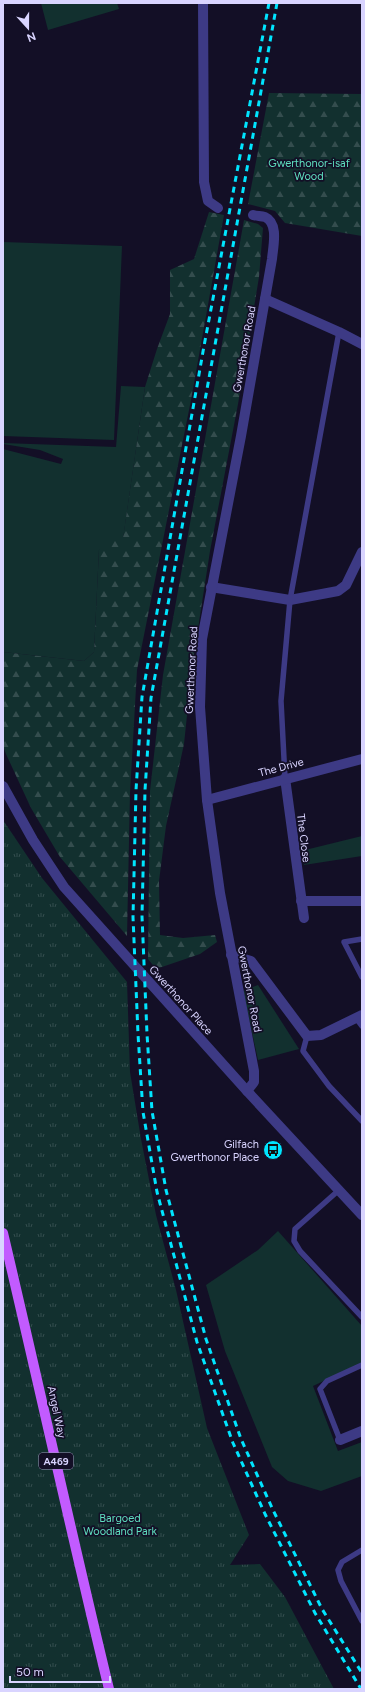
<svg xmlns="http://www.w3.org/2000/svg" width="365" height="1692" viewBox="0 0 365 1692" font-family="Figtree,sans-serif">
<defs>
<pattern id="forest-firs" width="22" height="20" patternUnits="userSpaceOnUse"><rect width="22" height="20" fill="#12302f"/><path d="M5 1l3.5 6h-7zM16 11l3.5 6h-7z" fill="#344d4e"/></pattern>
<pattern id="park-tufts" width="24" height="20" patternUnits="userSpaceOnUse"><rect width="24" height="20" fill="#12302f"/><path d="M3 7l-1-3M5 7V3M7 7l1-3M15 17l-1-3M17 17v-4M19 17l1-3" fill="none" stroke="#344d4e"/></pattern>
</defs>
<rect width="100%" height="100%" fill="#130f26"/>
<g fill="#12302f">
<path d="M41,3H117L119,9L48,30Z"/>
<path d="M3,242L122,246L114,440L3,436Z"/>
<path d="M121,386L145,387L123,539L99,550L94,652L84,661L3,652V449L61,464L63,459L40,450L3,444V443L116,447Z"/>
<path d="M362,836V856L304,865L301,851Z"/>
<path d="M258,985L299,1049L258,1060L243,991Z"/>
<path d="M278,1231L362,1326V1363L313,1386L338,1451L362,1442V1476L321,1491L288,1481L272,1467L225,1351L206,1285L258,1250Z"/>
</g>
<g fill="url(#forest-firs)">
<path d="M269,93L362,94V236L285,223L275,211L248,204Z"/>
<path d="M209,212L224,215L191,400L137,670L130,793L127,936L60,857L31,808L6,754L3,746V652L84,661L94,652L99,550L107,540L123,538L145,387L157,349L170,314V270L194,259Z"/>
<path d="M244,220L258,224L263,228L259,277L238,404L210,551L192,667L184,744L166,826L159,881L160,935L183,938L215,935L217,942L200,954L156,969L148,959L150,791L163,675Z"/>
</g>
<path fill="url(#park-tufts)" d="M3,820L42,878L127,982L130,1072L141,1139L156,1215L176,1290L207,1428L249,1535L230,1565L260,1564L285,1597L334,1689H3Z"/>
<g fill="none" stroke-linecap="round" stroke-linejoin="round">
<g stroke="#3d3a85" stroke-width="5.5">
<path d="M285,778L281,701L290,600L339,332"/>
<path d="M362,939L344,942L362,977"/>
<path d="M356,1018L362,1026"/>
<path d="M307,1036L303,1051L329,1086L362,1121"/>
<path d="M339,1190L295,1229L294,1241L300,1251L362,1317"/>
<path d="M340,1440L320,1389L327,1381L362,1365"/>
<path d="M362,1550L342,1562L338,1570L341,1581L362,1621"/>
</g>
<g stroke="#3d3a85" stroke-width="10">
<path d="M203,3L204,182L208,201L218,208"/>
<path d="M265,299L339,332L362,344"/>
<path d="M211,587L290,600L338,591L346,585L362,552"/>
<path d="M285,778L304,918"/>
<path d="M207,800L362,759"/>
<path d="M301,901H362"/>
<path d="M231,955L251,961L307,1036L321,1035L362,1015"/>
<path d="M247,1091L254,1082V1071L220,893L207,800L200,707L202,639L241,436L272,259C273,247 279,223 265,217C261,216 256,216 253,215"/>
<path d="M340,1440L362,1431"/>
</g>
<path stroke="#3d3a85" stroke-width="10" d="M3,786L33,840L64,887L247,1091L362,1215"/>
<path stroke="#c25bff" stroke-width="10" d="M3,1233C39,1385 72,1537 109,1689"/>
<g stroke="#00e5ff" stroke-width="3" stroke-dasharray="6 5" stroke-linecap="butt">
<path d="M269,3L204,346L142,697L136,790L133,917L138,1034L143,1112L157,1192L197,1342L233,1443L265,1514L315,1613L361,1689"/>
<path d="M277,3L151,698L145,790L142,916L147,1034L152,1111L166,1190L206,1339L241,1439L273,1510L322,1609L362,1673"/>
</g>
</g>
<defs>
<symbol id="bus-disc" viewBox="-11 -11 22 22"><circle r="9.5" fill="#00e5ff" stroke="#130f26"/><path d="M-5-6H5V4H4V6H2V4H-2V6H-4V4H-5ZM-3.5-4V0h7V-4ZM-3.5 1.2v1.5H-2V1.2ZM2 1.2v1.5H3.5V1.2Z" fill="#111"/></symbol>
</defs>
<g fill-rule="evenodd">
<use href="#bus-disc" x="262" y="1139" width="22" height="22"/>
</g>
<g text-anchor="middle" stroke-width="3.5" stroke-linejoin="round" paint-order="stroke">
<rect fill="#130f26" stroke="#9e99be" stroke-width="1" x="39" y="1453" width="34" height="16" rx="3"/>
<g font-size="10" font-weight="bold" fill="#d9d4ff">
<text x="56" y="1465">A469</text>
</g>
<g font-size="11" fill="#5fe0c0" stroke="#130f26">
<text x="309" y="167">Gwerthonor-isaf<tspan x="309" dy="13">Wood</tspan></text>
<text x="120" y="1522">Bargoed<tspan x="120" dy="13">Woodland Park</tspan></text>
</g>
<g font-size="11" fill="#d9d4ff" stroke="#130f26">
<text transform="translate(244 349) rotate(-80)" y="4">Gwerthonor Road</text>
<text transform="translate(191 670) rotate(-87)" y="4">Gwerthonor Road</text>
<text transform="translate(281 767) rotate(-15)" y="4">The Drive</text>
<text transform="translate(304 838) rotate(83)" y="4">The Close</text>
<text transform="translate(250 989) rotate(79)" y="4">Gwerthonor Road</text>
<text transform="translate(181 1000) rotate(48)" y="4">Gwerthonor Place</text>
<text transform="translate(57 1412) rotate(78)" y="4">Angel Way</text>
</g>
<g font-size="11" fill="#d9d4ff" stroke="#130f26" text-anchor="end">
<text x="259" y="1148">Gilfach<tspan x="259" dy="13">Gwerthonor Place</tspan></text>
</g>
</g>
<rect width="365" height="1692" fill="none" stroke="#d9d4ff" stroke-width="8"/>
<g transform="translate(28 28) rotate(159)" stroke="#130f26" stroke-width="3" paint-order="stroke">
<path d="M0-3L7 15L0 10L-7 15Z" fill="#d9d4ff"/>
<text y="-6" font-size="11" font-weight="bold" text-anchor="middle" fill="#d9d4ff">N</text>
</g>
<path d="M10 1676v6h100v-6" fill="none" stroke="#d9d4ff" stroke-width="2"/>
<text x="16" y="1676" font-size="12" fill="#d9d4ff" stroke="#130f26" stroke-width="3" paint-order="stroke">50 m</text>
</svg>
